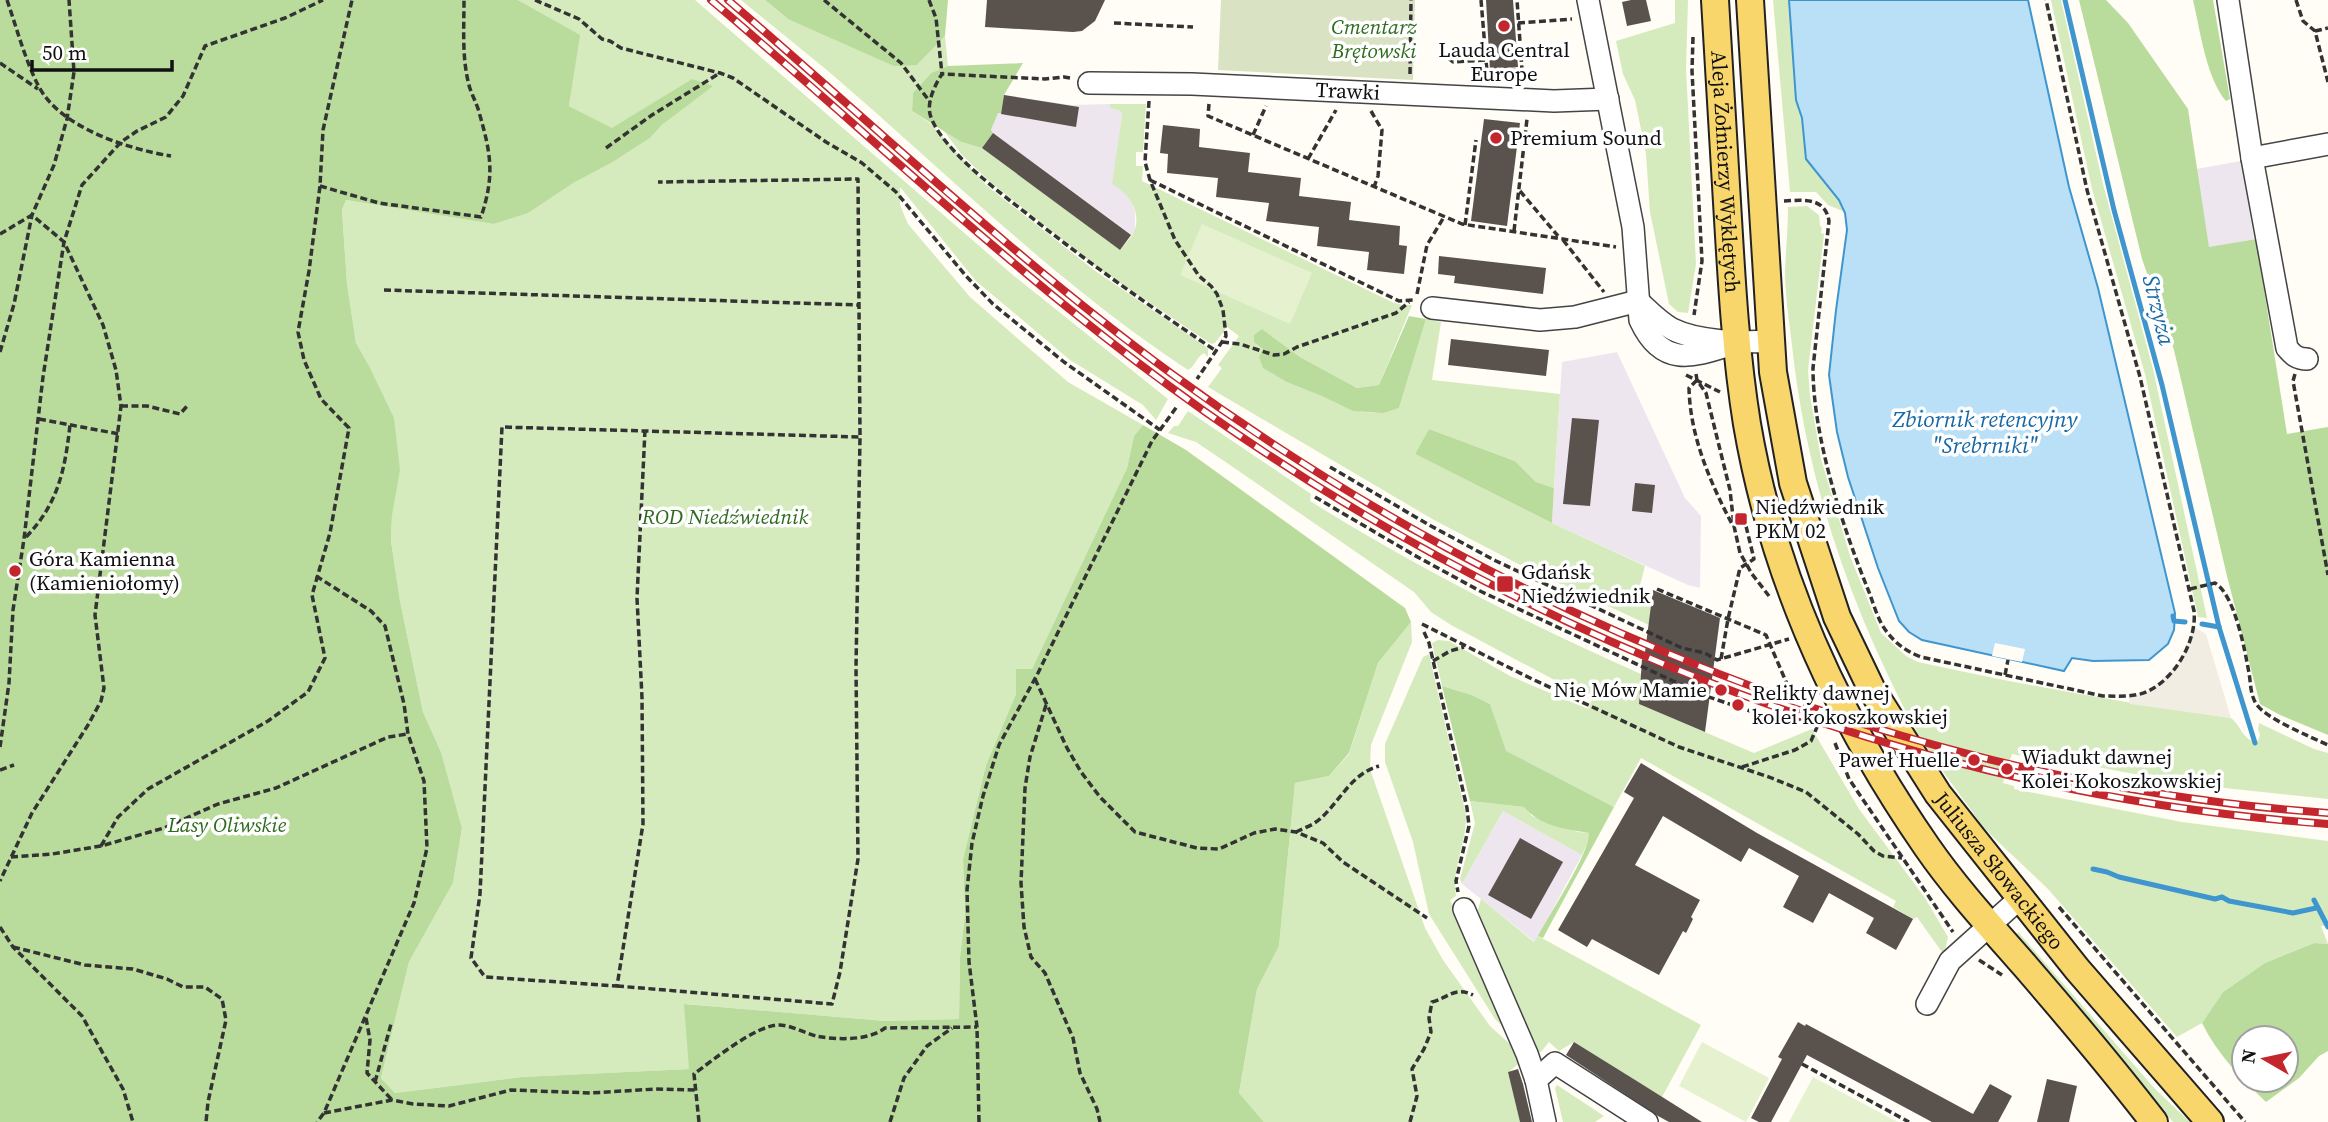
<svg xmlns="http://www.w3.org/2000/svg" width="2328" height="1122" viewBox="0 0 2328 1122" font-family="'Source Serif 4',serif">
<rect width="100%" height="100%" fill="#fffdf5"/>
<g fill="#eee6ef">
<path d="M1004,95L1071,105L1110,104V108L1120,111L1122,115L1113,184L1122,189L1132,201L1135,213V231L1120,250L982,148L993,133L991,130L998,112L1000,113Z"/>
<path d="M2241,161L2254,239L2209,248L2196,169Z"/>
<path d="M1617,352L1685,498L1701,516L1700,588L1688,585L1552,523L1562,362Z"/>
<path d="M1503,811L1582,855L1535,942L1462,884Z"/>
</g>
<g fill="#d5ebbd">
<path d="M518,0H695L1014,276L1168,399L1156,420L1143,405L1070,360L976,281L900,187V205L908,224L970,297L1068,382L1143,425L1134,436L1127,468L1032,669L1016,670V694L986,765L963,859L965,914L960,957L959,1019L886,1021L685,1004L690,1069L522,1077L395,1093L381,1078L409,962L453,883L462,828L441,752L423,712L400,601L391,541L392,515L368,364L356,343L347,284L342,210L346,200L493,224L613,162L650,138L663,124L692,79L613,129L569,106L579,35Z"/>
<path d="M741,0H765L788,19L917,65L945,36L948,66L931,73L913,93L912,111L931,124L986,185L1094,270L1205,346L1208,349V357L1204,353C1196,357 1195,367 1188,370C1057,284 946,172 828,71C799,47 770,24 741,0Z"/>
<path d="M1675,0H1688L1686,69L1696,264L1688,313L1678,312L1669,304L1650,212L1646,154L1635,100L1623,74L1616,41L1675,23Z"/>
<path d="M1773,0H1789L1796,100L1802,118L1805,136L1829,188L1839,200L1845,212L1828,205L1816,192H1790Z"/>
<path d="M2051,0H2061L2103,184L2153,369L2207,618L2198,617L2145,374L2092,189Z"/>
<path d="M1110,104H1146L1143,152H1136V166H1143L1142,181L1392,302L1402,305H1412L1379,385L1357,388L1300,357L1262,329C1300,371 1334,429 1399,408L1426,319L1441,322L1432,380L1560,394L1554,488L1536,482L1515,461L1429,429L1415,454L1552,523L1645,566L1639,589L1647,592L1652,602L1649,625L1532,571L1434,520L1208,387L1222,368L1218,365L1239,336L1227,327L1215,343L1211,344L1098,268L989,181L962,155L944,131L961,142L982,148L1120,250C1124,245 1131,238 1134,232C1142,212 1129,193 1112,184L1122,115L1120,111L1110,108Z"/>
<path d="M1807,206L1819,215L1820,226L1822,227L1821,233L1824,234L1808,370L1810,396L1821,459L1850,556L1881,633L1906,656L1918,662C2022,685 2125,703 2231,718C2241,726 2242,738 2255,742L2258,741L2260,735L2258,729L2259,723L2314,749L2328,753V799L2187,784L2024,753L2022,756L2012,754L2003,783L2014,786V789L2182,822L2328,841V926H2321L2328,944L2314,943L2265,963L2223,992L2202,1023L2177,1037L2048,889L1991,835L1981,824C1958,791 1931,758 1912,723C1849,604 1806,478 1792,345C1789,320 1785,295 1785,270C1786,249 1788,228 1788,207Z"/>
<path d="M1188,411L1311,494L1310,501C1416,567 1527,624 1641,674L1639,704L1754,753L1812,729L1859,809L1925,898L1948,937L1944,955L1917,917L1913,919L1893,907L1896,901L1641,758L1614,807L1505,751L1490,704L1472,695L1442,686L1432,643L1438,640L1449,641L1510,676L1588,709L1592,700L1451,625L1431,612L1414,592L1227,463L1196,442L1168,433L1174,426H1178Z"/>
<path d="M1411,622L1412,642L1371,745L1370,769L1425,928L1443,960L1490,1026L1525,1058L1509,1072L1520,1122H1264L1239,1093L1257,989L1279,946L1295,783L1329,776L1349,754L1378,663Z"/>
<path d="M1429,654L1466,815C1467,842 1451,869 1456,896L1450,900L1514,1033L1511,1035L1495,1019L1429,914L1413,842L1385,762V744L1423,657Z"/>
<path d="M1470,801L1524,807L1532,816L1578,832L1589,833V839L1582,855L1503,811L1462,884L1460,879L1475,823Z"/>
<path d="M1481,899L1534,942L1538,936L1701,1025L1662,1097L1574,1042L1559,1051L1549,1042L1541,1052H1534L1476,916Z"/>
<path d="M2018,932L2156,1090L2190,1122H2173L2015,935Z"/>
<path d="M1557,1085L1604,1116L1595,1122H1563L1555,1088Z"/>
</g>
<g fill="#b9dc9c" fill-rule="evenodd">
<path d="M0,0H518L580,35L569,106L612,128L692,79L713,86L663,124L650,138L613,162L573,183L528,213L493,224L346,200L342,210L347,284L356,343L368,364L394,418L400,470L392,515L391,541L400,601L423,712L441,752L462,828L453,883L409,962L381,1078L395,1093L522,1077L689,1069L684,1004L886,1021L959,1019L960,957L965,914L963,859L986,765L1016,694V669H1032L1127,468L1134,436L1143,425L1186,450L1405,608L1411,622L1378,663L1349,753L1329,776L1295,783L1279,946L1257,989L1239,1093L1264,1122H0Z"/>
<path d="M765,0H948L945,36L917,65L894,66L788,19Z"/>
<path d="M2079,0H2106L2128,23L2188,109L2209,247L2256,239L2287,434L2328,427V735L2280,715L2260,704L2227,576L2174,350L2142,259Z"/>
<path d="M2193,0H2213L2230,99L2226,101C2206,78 2200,29 2193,0Z"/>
<path d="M1023,63L1004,95L1001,113H998L991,130L993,133L982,148L961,142L912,111L913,93L931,73L948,66Z"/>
<path d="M1409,316L1426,319L1399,408L1383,413L1353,411L1322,396L1287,382L1263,368L1259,357L1263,349L1254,342V335L1262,329L1300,357L1357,388L1379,385Z"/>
<path d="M1429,429L1515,461L1536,482L1554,488L1552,523L1415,454Z"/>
<path d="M1442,686L1472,695L1490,704L1506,751L1614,807L1543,938L1538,936C1549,915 1590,853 1589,833C1565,829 1540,826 1524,807L1470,801Z"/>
<path d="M2314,943L2328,944V1051L2319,1056L2299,1078L2266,1102C2241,1078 2217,1054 2202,1023L2223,992L2265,963ZM2244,1038H2286V1080H2244Z"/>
</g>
<path fill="#d9e3c4" d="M1221,0H1415L1413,80L1218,70Z"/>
<g fill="#e6f2cf">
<path d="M1202,224L1312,273L1290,324L1180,275Z"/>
<path d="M1702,1042L1769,1078L1746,1122L1679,1086Z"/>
<path d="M1813,1077L1898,1122H1789Z"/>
</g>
<path fill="#f1ede2" d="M2194,627L2206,634L2231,718L2130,704L2129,697L2151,690L2180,662Z"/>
<path fill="#b9e0f7" stroke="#3f96cf" stroke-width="2" d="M1789,0H2028L2069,187L2098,288L2175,613L2174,630L2168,644L2149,660L2093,661L2072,658L2064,671L1922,640L1909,632L1899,621L1878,568L1848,477L1837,432L1829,375L1836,310L1847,230L1845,213L1839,200L1806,159L1802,118L1796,100Z"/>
<path fill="#fffdf5" d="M1995,643L2025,649L2022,662L1992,656Z"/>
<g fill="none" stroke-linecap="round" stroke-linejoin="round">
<g stroke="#3f96cf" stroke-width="5">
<path d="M2065,0L2114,210L2162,385L2219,627L2255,743"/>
<path d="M2173,616L2174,621L2185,622"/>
<path d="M2202,624L2219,627"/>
<path d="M2093,869L2107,872L2119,877L2215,899L2222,897L2229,901L2293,913L2316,908"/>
<path d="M2314,900L2328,927"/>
</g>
</g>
<g fill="#5a524d">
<path d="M987,0H1105L1095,21L1082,31L1073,32L985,27Z"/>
<path d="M1486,0H1513L1518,67L1490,70Z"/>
<path d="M1631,0H1646L1651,21L1627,26L1622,2Z"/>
<path d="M1004,95L1079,107L1076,127L1001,114Z"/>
<path d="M1484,119L1520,123L1507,226L1471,221Z"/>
<path d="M1163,125L1200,129L1199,147L1250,153L1248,172L1301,178L1299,196L1351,202L1349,220L1400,226L1399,245L1407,246L1404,274L1367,270L1369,252L1317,246L1319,227L1266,221L1269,203L1216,197L1218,178L1167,173L1168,154L1160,153Z"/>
<path d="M993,133L1131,235L1120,250L982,148Z"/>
<path d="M1439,256L1546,268L1543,294L1454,283L1455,276L1438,274Z"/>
<path d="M1451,339L1549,350L1546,376L1448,365Z"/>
<path d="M1572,418L1599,420L1590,506L1563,504Z"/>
<path d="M1635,483L1655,485L1652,513L1632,511Z"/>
<path d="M1653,590L1720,618L1705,732L1639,704L1642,659L1644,660Z"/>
<path d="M1641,763L1757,833L1913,919L1896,950L1866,933L1874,918L1829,893L1813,923L1783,907L1799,876L1749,848L1741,862L1663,816L1635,865L1700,900L1691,917L1693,919L1686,933L1683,931L1659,975L1592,939L1587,947L1558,930L1634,798L1624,792Z"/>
<path d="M1520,838L1563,862L1531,919L1488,895Z"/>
<path d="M1798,1022L1805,1026L1806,1024L1973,1114L1990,1084L2012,1096L1998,1122H1932L1807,1055L1771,1122H1759L1751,1118L1782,1059L1778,1057Z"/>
<path d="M1574,1042L1640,1083L1702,1122H1669L1658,1116L1566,1055Z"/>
<path d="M1518,1069L1523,1084L1532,1122H1520L1508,1072Z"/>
<path d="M2047,1079L2077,1086L2069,1122H2037Z"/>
</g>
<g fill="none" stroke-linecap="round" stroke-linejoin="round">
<defs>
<g id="minor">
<path d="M1588,0L1633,227L1640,320C1663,370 1695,356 1736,343"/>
<path d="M2228,0L2252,158L2287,348C2293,355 2297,359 2307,359"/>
<path id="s1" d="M1089,83L1192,84L1554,101L1608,99"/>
<path d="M2252,158L2328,144"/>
<path d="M1638,301C1649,311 1659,322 1672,329C1698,342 1742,343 1770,341"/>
<path d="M1432,308L1540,320L1575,317L1638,301"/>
<path d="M1464,909L1527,1054L1536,1080"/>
<path d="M1927,1004L1950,961L2019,899"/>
<path d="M1545,1122L1536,1080L1555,1063L1647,1122"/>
</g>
<g id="major">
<path id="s2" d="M1715,0C1720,73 1724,146 1728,219C1732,287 1736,356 1747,424C1773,577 1839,720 1927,847C1956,889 1992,928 2026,967C2070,1018 2113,1069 2154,1122"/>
<path id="s3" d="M1750,0L1773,372L1793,483L1837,617L1872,690L1938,794L2077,969L2210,1122"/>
</g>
</defs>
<use href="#minor" stroke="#444" stroke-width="24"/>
<use href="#major" stroke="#222" stroke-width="30"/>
<g stroke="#333" stroke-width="3.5" stroke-dasharray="7 3.5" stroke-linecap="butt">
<path d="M7,0C17,29 25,60 39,87C61,128 128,149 171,156"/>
<path d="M535,0L579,19L602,39L610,41L621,48L720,73L733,78L826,142L862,163L896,192L966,276L993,304L1064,362L1160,430"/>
<path d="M824,0L901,63L930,102"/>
<path d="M929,0L936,18L942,74"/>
<path d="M1481,0L1487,72L1522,70L1517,0"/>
<path d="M2296,0L2303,21L2315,31L2328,82"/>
<path d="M1114,23L1193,27"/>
<path d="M1518,23L1572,19"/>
<path d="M2315,31L2328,28"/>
<path d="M1693,37L1692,71L1702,261L1694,315"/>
<path d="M1448,58L1453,62L1485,60"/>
<path d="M0,63L38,89"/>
<path d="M1410,74L1411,0"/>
<path d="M1070,78L1064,77L1045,79L942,74C935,85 927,101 930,114C938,146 1000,193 1026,213C1087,262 1151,307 1216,351"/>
<path d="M1149,101L1145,162L1150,180L1175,240L1199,276L1211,286L1217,294L1223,310L1226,336L1197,379"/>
<path d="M1209,104L1208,116L1462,224L1616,247"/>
<path d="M1371,111L1382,130L1378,176L1374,187"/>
<path d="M1253,135L1266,106"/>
<path d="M606,148L652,115L720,73"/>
<path d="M1308,159L1336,110"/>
<path d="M1150,180L1399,301L1414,300"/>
<path d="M320,186L379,203L481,217C495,175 491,154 479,112C476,101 470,92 468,81C462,55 464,27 464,0"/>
<path d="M1520,191L1558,236"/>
<path d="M1784,201C1804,200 1825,197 1829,221L1813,368C1813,438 1843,528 1869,592C1874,605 1878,621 1887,632C1896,644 1906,651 1921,657L2103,696C2120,696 2137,698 2152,689C2177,675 2197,639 2194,611L2140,377L2087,190L2046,0"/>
<path d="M1465,225L1476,140"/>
<path d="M1514,231L1527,119"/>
<path d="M0,234L32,215L64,242L103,325L116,370L121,406L95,615L104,688L101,701L88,725L32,813L0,881"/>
<path d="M1563,240L1604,292"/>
<path d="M384,290L860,305"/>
<path d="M1417,294L1427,245L1444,217"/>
<path d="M1222,342L1240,344L1274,355L1284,354L1297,347L1396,313L1409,302"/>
<path d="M0,352L14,304L32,215L54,165L67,119L74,72L69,0"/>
<path d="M1696,374L1697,380L1706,393L1730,490L1734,526L1740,553L1752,574L1769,596"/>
<path d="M2295,374L2293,381L2328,575"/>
<path d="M1686,375L1720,392"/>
<path d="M1697,380L1689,388C1690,436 1710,482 1732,524"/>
<path d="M121,406H147L180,414L188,405"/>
<path d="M39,419L119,434"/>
<path d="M645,430L637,598L642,698L643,824L617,986L485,977L471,958L480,894L502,427L860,437L858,179L658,182"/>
<path d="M1330,467L1431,526L1496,561L1682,648L1705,653L1717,660L1789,639"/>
<path d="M1315,497L1414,555L1480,591L1703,695L1788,724L1822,713"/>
<path d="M26,537C58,504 65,470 70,425"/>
<path d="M316,576L371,611L385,626L404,704L408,734L424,781L427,848L414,903L324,1113L317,1122"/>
<path d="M1657,589L1766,635L1802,719"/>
<path d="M2190,589L2215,583C2235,595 2245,651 2249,673C2251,684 2250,695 2257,705C2267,719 2311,737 2328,745"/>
<path d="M1422,624L1532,679L1679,747L1769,777L1806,792L1858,834L1874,851L1883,856L1902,858"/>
<path d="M1424,632L1429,643L1467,808L1469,826L1456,881L1458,892"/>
<path d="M1721,659L1728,619L1740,568L1754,559L1745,522"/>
<path d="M1433,661L1450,651L1464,647"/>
<path d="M2005,675L2008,660"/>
<path d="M1035,679L1067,748L1081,772L1100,797L1135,832L1197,848L1219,849L1254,833L1275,829L1296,832L1323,843L1343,862L1427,918"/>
<path d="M1046,705L1030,757L1025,788L1021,883L1024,927L1031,957L1045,973L1073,1038L1080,1073L1097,1109L1100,1122"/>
<path d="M1835,743L1849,779L1953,932"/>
<path d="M0,747L9,683L13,610L24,539L43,377L64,242L82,185L121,142L137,131L166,117L183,96L205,46L285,18L323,0"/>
<path d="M1742,767L1795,750L1811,741L1823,713"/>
<path d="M0,770L14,765"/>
<path d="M1296,832C1304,828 1314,825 1321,818C1341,800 1351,774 1379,766"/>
<path d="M101,846L118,817L148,789L268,721L308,692L325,658L312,595L330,533L349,428L321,399L304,360L298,332L309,271L320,186L323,130L352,0"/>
<path d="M11,857L52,854L101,846L164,828L218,804L276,788L388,737L408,734"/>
<path d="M2059,907L2245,1122"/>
<path d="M0,927L13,947L82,1016L123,1089L133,1122"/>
<path d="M13,947L85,965L133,969L167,979L183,987H205L222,999L226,1020L208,1102L206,1122"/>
<path d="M1979,960L2002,975"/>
<path d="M617,986L832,1004L840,972L858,859L856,667L860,437"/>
<path d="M366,1018L370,1040L367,1073L392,1100"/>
<path d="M1802,1064L1909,1122"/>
<path d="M375,1082L391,1024"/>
<path d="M324,1113L392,1100L413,1104L449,1106L511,1090L590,1093L656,1089L695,1090"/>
<path d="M699,1122L694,1074C713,1060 756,1025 779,1025C791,1025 805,1033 816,1036C837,1040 868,1041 885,1028L977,1027"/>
<path d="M890,1122L904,1078L927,1046L952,1028"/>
<path d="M979,1122L977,1027L969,962L967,890L972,843L983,796L999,745L1038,673L1152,441L1178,405"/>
<path d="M1410,1122L1417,1096L1412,1069L1424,1049L1431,1032L1429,1018L1432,1002C1448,998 1455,986 1473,995"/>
</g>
<use href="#minor" stroke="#fff" stroke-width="21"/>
<use href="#major" stroke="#f9d66b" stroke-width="26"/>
<defs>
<g id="rail">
<path d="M711,0C853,120 988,249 1137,362C1479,621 1898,793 2328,824"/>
<path d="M728,0C875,126 1016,260 1172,374C1508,619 1911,783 2328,813"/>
</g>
</defs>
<use href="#rail" stroke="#c4262e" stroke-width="8"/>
<use href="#rail" stroke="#fff" stroke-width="5" stroke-dasharray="16" stroke-linecap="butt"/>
</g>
<g fill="#c4262e" stroke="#fff" stroke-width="2.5">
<circle cx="1504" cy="26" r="7"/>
<circle cx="1496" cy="138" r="7"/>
<rect x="1734" y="512" width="14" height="14" rx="3.5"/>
<circle cx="15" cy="571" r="7"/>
<rect x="1496" y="575" width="18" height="18" rx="3.5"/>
<circle cx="1721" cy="690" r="7"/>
<circle cx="1738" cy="705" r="7"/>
<circle cx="1974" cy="760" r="7"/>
<circle cx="2007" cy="769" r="7"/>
</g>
<g text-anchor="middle" stroke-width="7" stroke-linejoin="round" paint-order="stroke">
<g font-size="21" font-style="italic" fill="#2f6b1f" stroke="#fff">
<text x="1374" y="34">Cmentarz<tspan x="1374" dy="24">Brętowski</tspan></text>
<text x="725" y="524">ROD Niedźwiednik</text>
<text x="227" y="832">Lasy Oliwskie</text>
</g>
<g font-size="21" fill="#111" stroke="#fff" text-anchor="start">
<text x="1504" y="57" text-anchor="middle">Lauda Central<tspan x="1504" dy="24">Europe</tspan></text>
<text x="1510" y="145">Premium Sound</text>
<text x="1755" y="514">Niedźwiednik<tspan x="1755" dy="24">PKM 02</tspan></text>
<text x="29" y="566">Góra Kamienna<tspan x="29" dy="24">(Kamieniołomy)</tspan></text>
<text x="1521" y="579">Gdańsk<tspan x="1521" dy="24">Niedźwiednik</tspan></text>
<text x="1707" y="697" text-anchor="end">Nie Mów Mamie</text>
<text x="1752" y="700">Relikty dawnej<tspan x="1752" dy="24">kolei kokoszkowskiej</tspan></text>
<text x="2021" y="764">Wiadukt dawnej<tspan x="2021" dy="24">Kolei Kokoszkowskiej</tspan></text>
<text x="1960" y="767" text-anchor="end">Paweł Huelle</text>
</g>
<g font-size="21" fill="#111" stroke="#fff">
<text dy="7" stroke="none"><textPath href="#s1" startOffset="259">Trawki</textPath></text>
<text dy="7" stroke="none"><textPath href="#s2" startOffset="172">Aleja Żołnierzy Wyklętych</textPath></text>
<text dy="7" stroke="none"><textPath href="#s3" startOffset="929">Juliusza Słowackiego</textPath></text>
</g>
<g font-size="23" font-style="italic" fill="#1768a6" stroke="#fff">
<text transform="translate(2159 310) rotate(76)" y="8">Strzyża</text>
<text x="1985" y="427">Zbiornik retencyjny<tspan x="1985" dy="26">"Srebrniki"</tspan></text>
</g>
</g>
<g transform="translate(2265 1059) rotate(279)"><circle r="33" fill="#ffffff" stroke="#a0a0a0" stroke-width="2"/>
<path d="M0-5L12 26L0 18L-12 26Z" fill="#c4262e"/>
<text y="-10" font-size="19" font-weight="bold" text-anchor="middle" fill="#111111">N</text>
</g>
<path d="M32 60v10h140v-10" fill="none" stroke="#111111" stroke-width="3.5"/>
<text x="42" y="60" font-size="21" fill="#111111" stroke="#ffffff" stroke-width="5" paint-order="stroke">50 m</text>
</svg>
